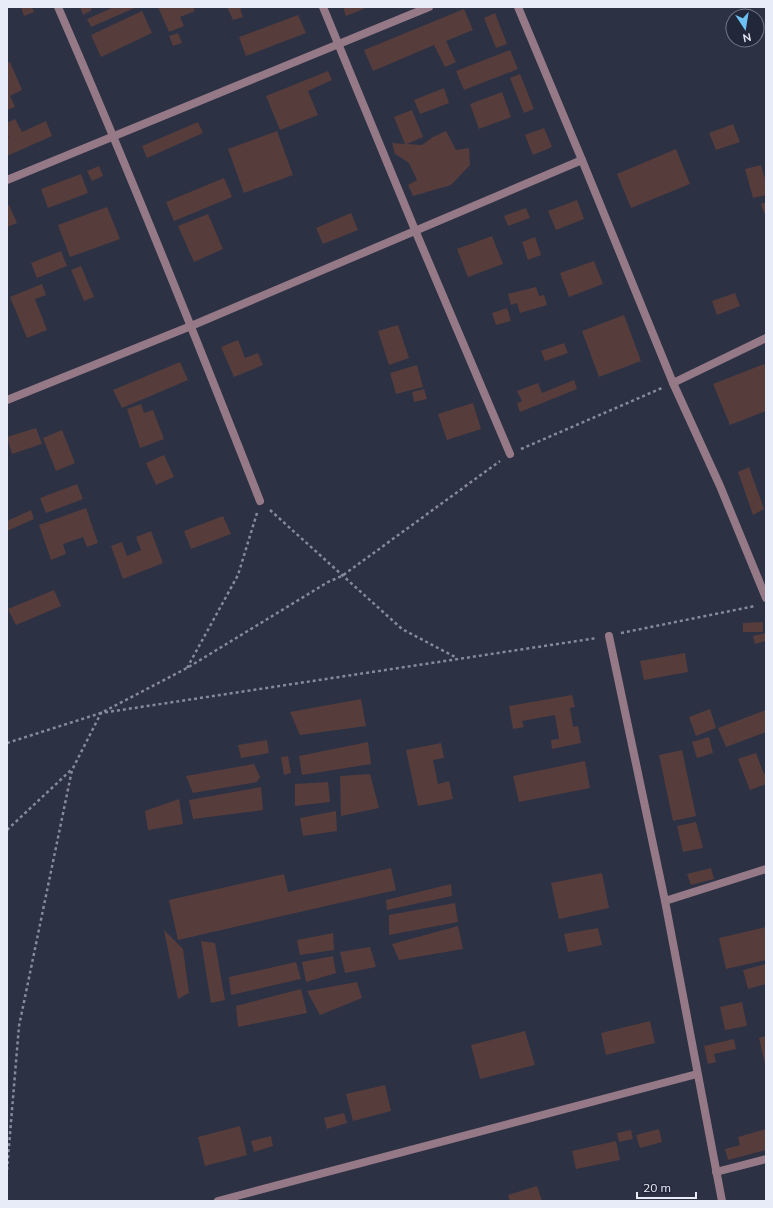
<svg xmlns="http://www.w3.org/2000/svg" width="773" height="1208" viewBox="0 0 773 1208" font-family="Mulish,sans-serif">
<rect width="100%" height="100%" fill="#2c3144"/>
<g fill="#563d3c">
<path d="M21,7H32L34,12L24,16Z"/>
<path d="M80,7H90L92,10L83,15Z"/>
<path d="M114,7H137L91,27L87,19Z"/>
<path d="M158,7H193L195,11L180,17L184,26L169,32Z"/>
<path d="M227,7H245L240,9L243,17L233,20Z"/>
<path d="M343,7H368L346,16Z"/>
<path d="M464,9L473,30L446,41L456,62L445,67L434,45L373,71L364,50Z"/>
<path d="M142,11L152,33L101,57L91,35Z"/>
<path d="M495,13L507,44L496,48L484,18Z"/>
<path d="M298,15L306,33L246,56L239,37Z"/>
<path d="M178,33L182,43L173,46L169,36Z"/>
<path d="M510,50L518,69L464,90L456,71Z"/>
<path d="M10,62L22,90L10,96L15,107L7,110V63Z"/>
<path d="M328,71L332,80L308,91L318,115L280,130L266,96Z"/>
<path d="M520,74L534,109L524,113L510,78Z"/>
<path d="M444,88L449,103L420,114L414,100Z"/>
<path d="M502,92L511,117L479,129L470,104Z"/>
<path d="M412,110L423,137L407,144L422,145L433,137L446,131L456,150L469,148L470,165L451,185L413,196L408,185L417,180L409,163L395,154L392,143L405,144L394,117Z"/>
<path d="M15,119L22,132L46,121L52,136L7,156V138L9,137L7,133V123Z"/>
<path d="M198,122L203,133L147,158L142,146Z"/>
<path d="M733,124L740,142L716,150L709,133Z"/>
<path d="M544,128L552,147L533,155L525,135Z"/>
<path d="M277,131L293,175L244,193L228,149Z"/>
<path d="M676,149L690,184L631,208L617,174Z"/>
<path d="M761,165L766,182V195L753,198L745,169Z"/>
<path d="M99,166L103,176L92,181L87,171Z"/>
<path d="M81,174L88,193L48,208L41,189Z"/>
<path d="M224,178L232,197L174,221L166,202Z"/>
<path d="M577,200L584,219L556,230L548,211Z"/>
<path d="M766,202V218L761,204Z"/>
<path d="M7,205H9L17,223L7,227Z"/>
<path d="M107,207L120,239L70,257L58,225Z"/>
<path d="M526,208L530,218L508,226L504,216Z"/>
<path d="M351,213L358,230L323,244L316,228Z"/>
<path d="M208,214L223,249L194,262L178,226Z"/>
<path d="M492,236L503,264L468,277L457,249Z"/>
<path d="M535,237L541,255L528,260L522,242Z"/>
<path d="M61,251L67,266L37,278L31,263Z"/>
<path d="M594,261L603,284L569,297L560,273Z"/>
<path d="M81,266L94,297L84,301L71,270Z"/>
<path d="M42,284L46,295L35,299L47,330L27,338L10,297Z"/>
<path d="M536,287L539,296L544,295L547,305L520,313L517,303L511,305L508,294Z"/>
<path d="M735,293L740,306L717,315L712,301Z"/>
<path d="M507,308L511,321L496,325L492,313Z"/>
<path d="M624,315L641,361L599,377L582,331Z"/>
<path d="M398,325L409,358L389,365L378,331Z"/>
<path d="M238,340L245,358L258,353L263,365L234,377L221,347Z"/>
<path d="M564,343L568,353L545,361L541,351Z"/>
<path d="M180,362L188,380L122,408L113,390Z"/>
<path d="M764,364L766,368V411L730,425L713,384Z"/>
<path d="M417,365L423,387L396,394L390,373Z"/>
<path d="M574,380L577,389L520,412L517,403L522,401L517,391L538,383L542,393Z"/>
<path d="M424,389L427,399L414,402L412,392Z"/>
<path d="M473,403L481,429L447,440L438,414Z"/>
<path d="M141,404L144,413L153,410L164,439L140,448L127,409Z"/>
<path d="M36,428L42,444L12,454L7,437Z"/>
<path d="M62,430L75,463L56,471L43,438Z"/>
<path d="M164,455L174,477L156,485L146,463Z"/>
<path d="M749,467L764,509L753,515L738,472Z"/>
<path d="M77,484L83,499L46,513L40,498Z"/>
<path d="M86,508L98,543L87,547L83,537L63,544L66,554L51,560L39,525Z"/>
<path d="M31,510L34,519L7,531V521Z"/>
<path d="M223,516L231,534L191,549L184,531Z"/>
<path d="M151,531L163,563L123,579L111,546L122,542L127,556L141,550L136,537Z"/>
<path d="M54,590L61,606L16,625L8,609Z"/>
<path d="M763,622V632H743V623Z"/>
<path d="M766,633V641L755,644L753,636Z"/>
<path d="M685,653L688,672L644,680L640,661Z"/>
<path d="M572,695L575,707L570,708L573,727L578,726L581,743L552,749L551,740L559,739L555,715L522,721L524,727L513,729L509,706Z"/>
<path d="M361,699L366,726L300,735L290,712Z"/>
<path d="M710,709L716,728L696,736L689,717Z"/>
<path d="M766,710V732L726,747L718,728Z"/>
<path d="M709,737L713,753L697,758L692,742Z"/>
<path d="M267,740L269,753L241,758L238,745Z"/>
<path d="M368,742L371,764L302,775L299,756Z"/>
<path d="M441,743L444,758L433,760L438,784L449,781L453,799L418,806L406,750Z"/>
<path d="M682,750L696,816L673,821L659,755Z"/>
<path d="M756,753L764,774L766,773V784L750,790L738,759Z"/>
<path d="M288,756L291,773L284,775L281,757Z"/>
<path d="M585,761L590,788L519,802L513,776Z"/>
<path d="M254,764L260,777L257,782L193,793L186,776Z"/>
<path d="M370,774L379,808L341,816L340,776Z"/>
<path d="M328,782L330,802L295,806V784Z"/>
<path d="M261,787L263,810L193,819L189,800Z"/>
<path d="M179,799L183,824L148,830L145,811Z"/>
<path d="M336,811L337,831L303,836L300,818Z"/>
<path d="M696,822L703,848L683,852L677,826Z"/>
<path d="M391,868L396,890L178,940L169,900L284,874L288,892Z"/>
<path d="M711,868L714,879L691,885L687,874Z"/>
<path d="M602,873L609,908L559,919L551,883Z"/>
<path d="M451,884L452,896L387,910L386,900Z"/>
<path d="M455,903L458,922L389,935V915Z"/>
<path d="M458,926L463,949L399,960L392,944Z"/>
<path d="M766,927V960L726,969L719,938Z"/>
<path d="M598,928L602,945L568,952L564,934Z"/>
<path d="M164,930L183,949L189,993L178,999Z"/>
<path d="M333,933L334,950L300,955L297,940Z"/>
<path d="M201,941L215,943L225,1000L211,1003Z"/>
<path d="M370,947L376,967L345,973L340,952Z"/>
<path d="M333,956L336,973L306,982L302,962Z"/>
<path d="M296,962L301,979L231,995L229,977Z"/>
<path d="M766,964V984L748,989L743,970Z"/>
<path d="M357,982L362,998L320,1015L307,991Z"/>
<path d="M301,989L307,1013L238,1027L236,1006Z"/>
<path d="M742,1002L747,1026L725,1030L720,1007Z"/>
<path d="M650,1021L655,1043L606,1055L601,1033Z"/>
<path d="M525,1031L535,1065L480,1079L471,1045Z"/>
<path d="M766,1036V1064H765L759,1038Z"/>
<path d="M734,1039L736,1049L714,1054L716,1062L708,1064L704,1046Z"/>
<path d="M385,1085L391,1111L353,1121L346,1094Z"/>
<path d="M344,1113L347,1123L327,1129L324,1118Z"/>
<path d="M240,1126L247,1155L205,1166L198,1137Z"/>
<path d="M659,1129L662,1142L640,1148L636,1135Z"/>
<path d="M766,1129V1150L728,1160L725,1149L740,1145L738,1137Z"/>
<path d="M631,1130L633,1139L619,1142L617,1133Z"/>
<path d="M271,1136L273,1146L254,1152L251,1141Z"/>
<path d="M616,1141L620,1160L576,1169L572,1151Z"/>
<path d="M537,1186L542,1201H510L508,1195Z"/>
</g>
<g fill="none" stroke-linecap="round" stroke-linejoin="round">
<g stroke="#868b9a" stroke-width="2.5" stroke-dasharray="3 3" stroke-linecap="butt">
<path d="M521,449L662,388"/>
<path d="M270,510L402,629L457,658"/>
<path d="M621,633L755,606"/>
<path d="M187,668L238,575L257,513"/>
<path d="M7,743L101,713L187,668L328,582L342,576L500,461"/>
<path d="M7,830L71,770"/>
<path d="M7,1170L19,1026L72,770L101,713L597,638"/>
</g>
<g stroke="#967986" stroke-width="8">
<path d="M58,7C129,170 195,335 260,501"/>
<path d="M323,7L415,230L510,454"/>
<path d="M518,7L582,160L673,383L720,486L766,598"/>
<path d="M7,180L429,7"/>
<path d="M673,383L766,338"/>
<path d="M7,400L191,326L582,160"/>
<path d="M609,636L665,901L722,1201"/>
<path d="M665,901L766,869"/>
<path d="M716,1172L766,1159"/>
<path d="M218,1201L697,1074"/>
</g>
</g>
<rect width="773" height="1208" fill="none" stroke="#e8ecf8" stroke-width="16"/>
<g transform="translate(745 28) rotate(168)"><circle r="19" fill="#222739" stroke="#717685"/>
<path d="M0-3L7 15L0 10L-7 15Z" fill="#6ec2f3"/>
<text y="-6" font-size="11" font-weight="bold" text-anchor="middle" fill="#e8ecf8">N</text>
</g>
<path d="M637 1192v6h59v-6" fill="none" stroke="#e8ecf8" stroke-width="2"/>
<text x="643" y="1192" font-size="12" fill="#e8ecf8" stroke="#222739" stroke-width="3" paint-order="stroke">20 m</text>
</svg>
